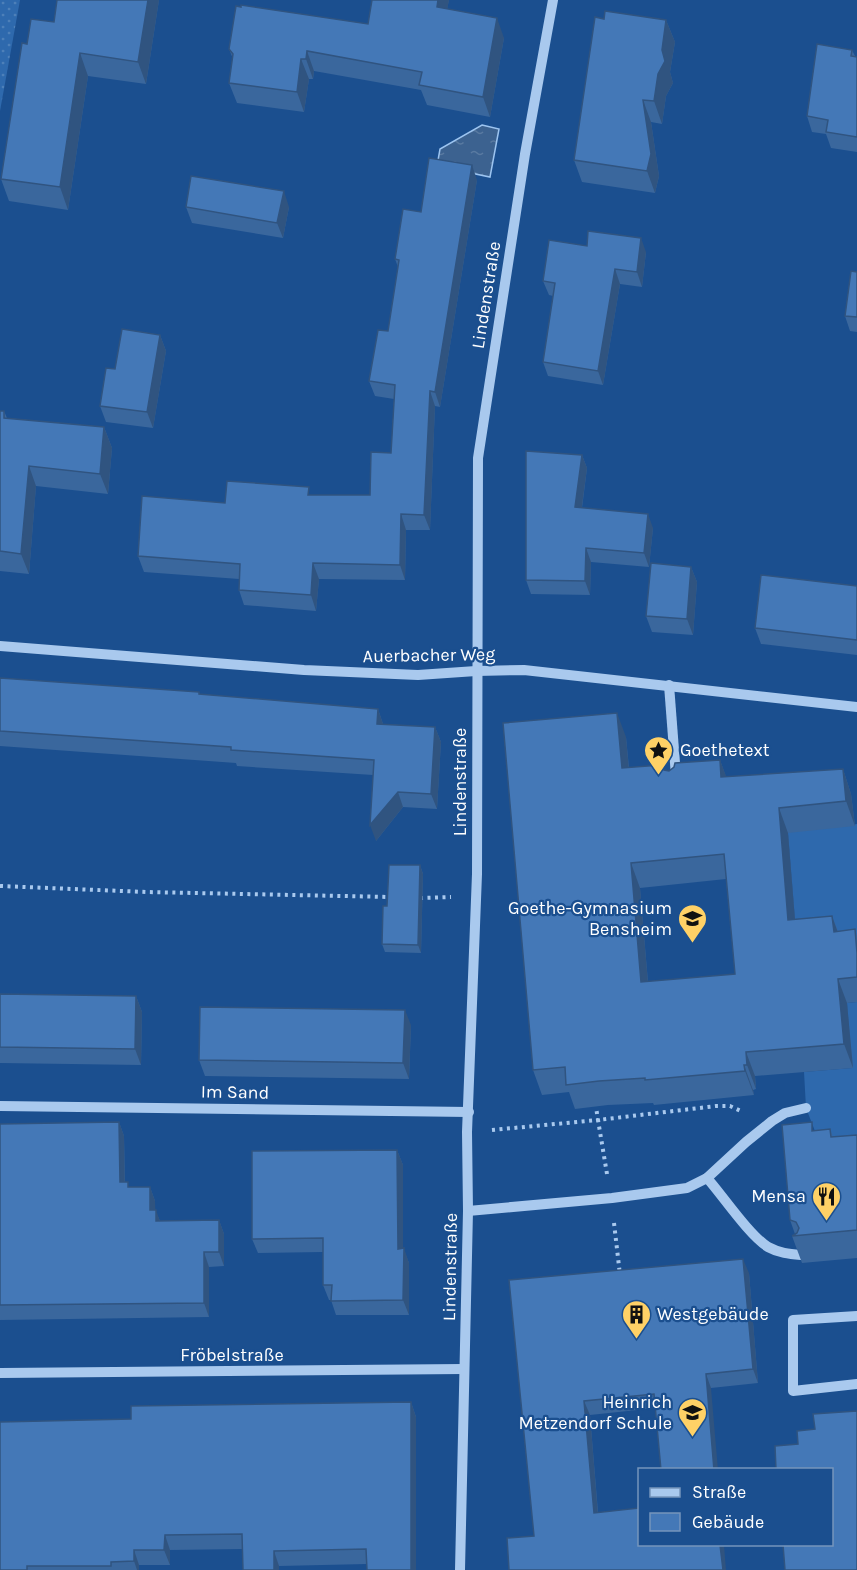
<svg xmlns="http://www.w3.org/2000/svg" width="857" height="1570" viewBox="0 0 857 1570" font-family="Karla,sans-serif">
<defs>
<pattern id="garden-dots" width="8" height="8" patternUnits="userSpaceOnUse" patternTransform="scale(1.5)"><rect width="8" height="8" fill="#2e69ad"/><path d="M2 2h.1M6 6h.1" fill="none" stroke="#4d80b9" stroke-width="1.8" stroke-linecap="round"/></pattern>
<pattern id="water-ripples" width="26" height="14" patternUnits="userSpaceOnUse" patternTransform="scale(1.5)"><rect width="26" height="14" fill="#3c6290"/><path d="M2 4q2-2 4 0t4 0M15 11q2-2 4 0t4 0" fill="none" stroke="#597aa1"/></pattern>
</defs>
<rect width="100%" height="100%" fill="#1b4f8f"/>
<path fill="url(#garden-dots)" d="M0,0H20L0,111Z"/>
<g fill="#2e69ad">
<path d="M785,797L838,827L857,824V955L797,945Z"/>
<path d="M857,1002V1163L822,1149L806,1108L804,1072L852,1068L847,1003Z"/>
</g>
<path fill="url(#water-ripples)" stroke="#9cc4f0" stroke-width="1.5" d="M482,125L499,129L490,177L437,166L440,149Z"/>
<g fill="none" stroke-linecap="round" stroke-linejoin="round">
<g stroke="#a9c9ee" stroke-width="4" stroke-dasharray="3 4.5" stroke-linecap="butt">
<path d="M0,886L146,892L391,897"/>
<path d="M420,898L451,897"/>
<path d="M492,1130L598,1120L596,1107"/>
<path d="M607,1174L598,1120L716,1106H730L743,1112"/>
<path d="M614,1223L620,1275"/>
</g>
<g stroke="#a9c9ee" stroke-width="10">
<path d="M0,646L304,670L418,675L476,671L524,670L857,707"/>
<path d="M669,685L676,776"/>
<path d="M0,1106L469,1112"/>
<path d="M707,1178C723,1196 749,1235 768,1247C779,1253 789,1254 801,1255"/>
<path d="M468,1211L612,1198L687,1188L707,1178L746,1142L772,1121L785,1113L806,1108"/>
<path d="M857,1316L793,1320V1391L857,1384"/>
<path d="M0,1373L464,1369"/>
<path d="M460,1570L468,1211L467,1132L477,874L478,458L525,154L553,0"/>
</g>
</g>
<g fill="#3a679d" fill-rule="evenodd">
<path d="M57,0H159L146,84L88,76L68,210L9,201L1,179L27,44L54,22Z"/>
<path d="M372,0H449L447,9L504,38L490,117L427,105L421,90L314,71L313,79H309L304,112L237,103L229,83L233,59L229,49L241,7L368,24Z"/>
<path d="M604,19L666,20L675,42L670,72L673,83L666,96L662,124L651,122L659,176L655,193L582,182L574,160Z"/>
<path d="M852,50L855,56L857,57V152L831,148L826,134L812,132L807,116Z"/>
<path d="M477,180L440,407L435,406L430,530H406L405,580L319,579L316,611L244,605L239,590V579L144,572L138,556L225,503L312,495H370L391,453L394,399L375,396L369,381L388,331L398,267L395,259L421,212Z"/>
<path d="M186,207H289L283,238L192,223Z"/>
<path d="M587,246L646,252L642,287L620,284L603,385L548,376L543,362L553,296L549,295L543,281Z"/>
<path d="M857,272V332L850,331L845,316Z"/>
<path d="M160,335L166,351L153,428L106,422L100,406L115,369Z"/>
<path d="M0,411H4L7,418L104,427L112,448L108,494L36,486L29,574L0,571Z"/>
<path d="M582,455L587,468L582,508L653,528L649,567L591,562L590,595L531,594L526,580Z"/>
<path d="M691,567L697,582L693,635L652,632L646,616Z"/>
<path d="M857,586V655L761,644L755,628Z"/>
<path d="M0,678L199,692L200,694L378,709L383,724L435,727L441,742L437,809L403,807L376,841L373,775L237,766L236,763L0,746Z"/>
<path d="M626,737L629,768L669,771L720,760L726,777L843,769L851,794L855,826L788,833L795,919L832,916L838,931L857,935V1002L847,1003L853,1068L755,1076L756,1089L753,1090L754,1095L654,1105L653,1103L608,1105L575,1109L569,1092L542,1095L533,1070ZM726,879L735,974L648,982L640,888Z"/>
<path d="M420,865L423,874L421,953L385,952L382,944L387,906Z"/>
<path d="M0,994L136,996L142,1012L141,1065L0,1063Z"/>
<path d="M411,1025L409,1079L205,1076L199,1060Z"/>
<path d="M119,1122L124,1136L125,1182L129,1187H150L155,1201V1210L160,1221L219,1220L224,1234V1266L209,1267V1317L0,1320V1124Z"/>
<path d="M830,1129L833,1137L857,1135V1258L802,1263L792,1236L795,1234L790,1220L815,1130Z"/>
<path d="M397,1150L403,1165V1248L409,1263V1315H336L331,1300H329L323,1285V1252L258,1253L252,1239Z"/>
<path d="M749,1273L758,1383L711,1388L656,1408L590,1415L598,1512L534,1536L509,1280Z"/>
<path d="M411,1402L416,1417L367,1564L279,1566L243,1549L170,1550V1565H139V1570H0L131,1419Z"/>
</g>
<g fill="#305480">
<path d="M148,0H159L146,84L138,62Z"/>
<path d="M438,0H449L444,27L437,7Z"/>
<path d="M497,18L504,38L490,117L483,97Z"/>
<path d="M666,20L675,42L670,72L673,83L666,96L662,124L654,101Z"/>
<path d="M307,51L314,71L313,79L306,59Z"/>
<path d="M80,53L88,76L68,210L60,187Z"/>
<path d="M301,59L309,79L304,112L297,92Z"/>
<path d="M643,100L651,122L659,176L655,193L647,171Z"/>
<path d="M472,165L477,180L440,407L435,392Z"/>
<path d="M284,191L289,207L283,238L277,223Z"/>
<path d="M641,238L646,252L642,287L637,272Z"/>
<path d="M615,269L620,284L603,385L598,371Z"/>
<path d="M160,335L166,351L153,428L147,412Z"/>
<path d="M430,391L435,406L430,530L424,515Z"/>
<path d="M104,427L112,448L108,494L100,474Z"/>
<path d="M582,455L587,468L580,521L575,507Z"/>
<path d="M29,466L36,486L29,574L21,554Z"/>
<path d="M401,514L406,530L405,580L400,565Z"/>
<path d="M648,514L653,528L649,567L644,553Z"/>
<path d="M586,548L591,562L590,595L585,581Z"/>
<path d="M313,563L319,579L316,611L311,595Z"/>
<path d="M691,567L697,582L693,635L687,619Z"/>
<path d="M378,709L383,724H377Z"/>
<path d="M617,713L626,737L631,793L622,768Z"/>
<path d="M435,727L441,742L437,809L431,794Z"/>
<path d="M720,760L729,784L721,777Z"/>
<path d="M843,769L851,794L855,826L846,801Z"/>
<path d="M398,792L403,807L376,841L370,825Z"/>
<path d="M779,808L788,833L797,945L788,920Z"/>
<path d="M631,863L640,888L650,1007L641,982Z"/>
<path d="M420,865L423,874L421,953L418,945Z"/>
<path d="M832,916L841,941L834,932Z"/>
<path d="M838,979L847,1003L853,1068L844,1044Z"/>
<path d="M136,996L142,1012L141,1065L135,1049Z"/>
<path d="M405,1010L411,1025L409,1079L403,1063Z"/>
<path d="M746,1052L755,1076L756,1089L747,1065Z"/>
<path d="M744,1065L753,1090L754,1095L745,1071Z"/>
<path d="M119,1122L124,1136L125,1197L120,1182Z"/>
<path d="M397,1150L403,1165V1263L398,1249Z"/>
<path d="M150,1187L155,1201L156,1224L150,1210Z"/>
<path d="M156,1210L161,1224L156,1221Z"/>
<path d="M219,1220L224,1234V1266L219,1252Z"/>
<path d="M404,1248L409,1263V1315L403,1300Z"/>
<path d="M204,1252L209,1267V1317L204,1303Z"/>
<path d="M743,1259L749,1273L758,1383L753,1369Z"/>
<path d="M706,1374L711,1388L718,1470H714Z"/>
<path d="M584,1401L590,1415L599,1527L594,1513Z"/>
<path d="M411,1402L416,1417V1570H411Z"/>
<path d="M165,1535L170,1550V1565L164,1550Z"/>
<path d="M720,1545H724L726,1570H723Z"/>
<path d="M134,1550L139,1565V1570H137L134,1561Z"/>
<path d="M274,1551L279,1566V1570H274Z"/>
</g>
<g fill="#4478b7" stroke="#305480" stroke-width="1.5" fill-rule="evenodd">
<path d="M57,0H148L138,62L80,53L60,187L1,179L22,43L27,44L31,19L54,22Z"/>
<path d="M372,0H438L437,7L497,18L483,97L419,85L422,72L307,51L306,59H301L297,92L229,83L233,54L229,49L236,6L241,7V5L368,24Z"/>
<path d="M605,11L666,20L662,50L665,61L658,74L654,101L643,100L651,154L647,171L574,160L595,17L604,19Z"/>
<path d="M817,44L852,50L851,56L857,57V137L826,132L828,120L807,116Z"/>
<path d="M429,158L472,165L435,392L430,391L424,515L401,514L400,565L313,563L311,595L239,590L240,564L138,556L142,496L225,503L227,481L309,487L308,495H370L371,452L391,453L395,385L369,381L378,330L388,331L399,260L395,259L403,209L421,212Z"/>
<path d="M191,176L284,191L277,223L186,207Z"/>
<path d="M588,231L641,238L637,272L615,269L598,371L543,362L555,283L543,281L549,240L587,246Z"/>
<path d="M851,271L857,272V317L845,316Z"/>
<path d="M122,329L160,335L147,412L100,406L106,368L115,369Z"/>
<path d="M0,411H4V418L104,427L100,474L29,466L21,554L0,551Z"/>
<path d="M526,451L582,455L575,507L648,514L644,553L586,548L585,581L526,580Z"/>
<path d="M651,563L691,567L687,619L646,616Z"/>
<path d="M761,575L857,586V640L755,628Z"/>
<path d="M0,678L199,692V694L378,709L377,724L435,727L431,794L398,792L370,825L374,760L231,750V747L0,731Z"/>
<path d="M617,713L622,768L661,765L664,770L669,771L674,767L675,763L720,760L721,777L843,769L846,801L779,808L788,920L832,916L834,932L855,929L857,953V977L838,979L844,1044L746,1052L747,1065H744L745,1071L645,1080V1078L599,1081L566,1085L565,1067L533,1070L503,723ZM724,854L735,974L641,982L631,863Z"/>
<path d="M389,865H420L418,945L382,944L383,906H387Z"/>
<path d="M0,994L136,996L135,1049L0,1047Z"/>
<path d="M200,1007L405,1010L403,1063L199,1060Z"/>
<path d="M119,1122L120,1182H128V1187H150V1210H156V1221L219,1220V1252H204V1303L0,1305V1124Z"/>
<path d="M812,1122V1131L830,1129L831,1137L857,1135V1230L792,1236L797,1233L799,1228L796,1222L790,1220L782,1125Z"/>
<path d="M397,1150L398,1249L404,1248L403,1300L331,1301L332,1285H323V1238L252,1239V1151Z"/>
<path d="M743,1259L753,1369L706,1374L714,1470H661L654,1394L584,1401L594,1513L639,1508V1545H720L723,1570H509L507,1538L534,1536L509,1280Z"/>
<path d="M411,1402V1570H415H367L366,1549L274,1551V1570H243L242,1534L165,1535L164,1550H134V1561L111,1562V1566H27V1570H0V1422L131,1419V1406Z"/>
<path d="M857,1411V1570H785L783,1545H831V1470H776L775,1446L798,1444L797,1431L815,1429L813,1414Z"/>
</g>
<defs>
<symbol id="sight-pin" viewBox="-11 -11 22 30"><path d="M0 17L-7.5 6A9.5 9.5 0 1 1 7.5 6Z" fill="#ffd166" stroke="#1b4f8f"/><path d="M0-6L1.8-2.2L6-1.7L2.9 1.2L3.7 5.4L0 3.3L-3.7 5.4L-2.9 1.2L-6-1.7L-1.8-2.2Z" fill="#111"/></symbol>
<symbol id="school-pin" viewBox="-11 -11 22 30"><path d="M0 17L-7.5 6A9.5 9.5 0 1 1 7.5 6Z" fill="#ffd166" stroke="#1b4f8f"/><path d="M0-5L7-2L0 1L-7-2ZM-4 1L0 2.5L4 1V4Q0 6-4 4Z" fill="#111"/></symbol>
<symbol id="restaurant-pin" viewBox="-11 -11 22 30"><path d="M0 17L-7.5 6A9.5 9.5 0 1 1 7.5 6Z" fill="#ffd166" stroke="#1b4f8f"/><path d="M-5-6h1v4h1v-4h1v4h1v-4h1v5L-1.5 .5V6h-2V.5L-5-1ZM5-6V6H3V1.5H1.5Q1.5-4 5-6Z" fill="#111"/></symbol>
<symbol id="building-pin" viewBox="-11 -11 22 30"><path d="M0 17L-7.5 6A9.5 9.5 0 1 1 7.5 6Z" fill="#ffd166" stroke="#1b4f8f"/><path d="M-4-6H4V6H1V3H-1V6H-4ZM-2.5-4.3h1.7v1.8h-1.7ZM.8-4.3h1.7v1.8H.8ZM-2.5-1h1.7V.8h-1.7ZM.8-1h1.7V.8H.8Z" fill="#111"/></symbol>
</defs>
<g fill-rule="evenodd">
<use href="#sight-pin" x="642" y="734" width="33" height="45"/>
<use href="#school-pin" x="676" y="902" width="33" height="45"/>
<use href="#restaurant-pin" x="810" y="1180" width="33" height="45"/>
<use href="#building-pin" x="620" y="1298" width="33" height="45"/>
<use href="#school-pin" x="676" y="1396" width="33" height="45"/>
</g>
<g text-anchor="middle" stroke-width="4.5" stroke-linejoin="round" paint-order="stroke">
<g font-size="18" fill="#fff" stroke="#1b4f8f">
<text transform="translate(486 295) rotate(-81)" y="6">Lindenstraße</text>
<text transform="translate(429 655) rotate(-1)" y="6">Auerbacher Weg</text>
<text transform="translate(460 782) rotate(-90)" y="6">Lindenstraße</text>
<text transform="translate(235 1092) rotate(1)" y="6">Im Sand</text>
<text transform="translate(450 1267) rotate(-89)" y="6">Lindenstraße</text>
<text x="232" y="1361">Fröbelstraße</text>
</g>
<g font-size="18" fill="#fff" stroke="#1b4f8f" text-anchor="end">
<text x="680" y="756" text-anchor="start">Goethetext</text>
<text x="672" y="914">Goethe-Gymnasium<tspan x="672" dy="21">Bensheim</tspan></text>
<text x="806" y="1202">Mensa</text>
<text x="657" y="1320" text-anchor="start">Westgebäude</text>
<text x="672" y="1408">Heinrich<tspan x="672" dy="21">Metzendorf Schule</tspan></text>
</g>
</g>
<rect x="638" y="1468" width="195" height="78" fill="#1b4f8f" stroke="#7695bc" stroke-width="1.5"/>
<rect x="650" y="1488" width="30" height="9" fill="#a9c9ee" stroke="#7695bc" stroke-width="1.5"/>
<text x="692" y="1498" font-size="18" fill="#ffffff">Straße</text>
<rect x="650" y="1513" width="30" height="18" fill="#4478b7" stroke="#7695bc" stroke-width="1.5"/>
<text x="692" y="1528" font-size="18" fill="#ffffff">Gebäude</text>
</svg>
